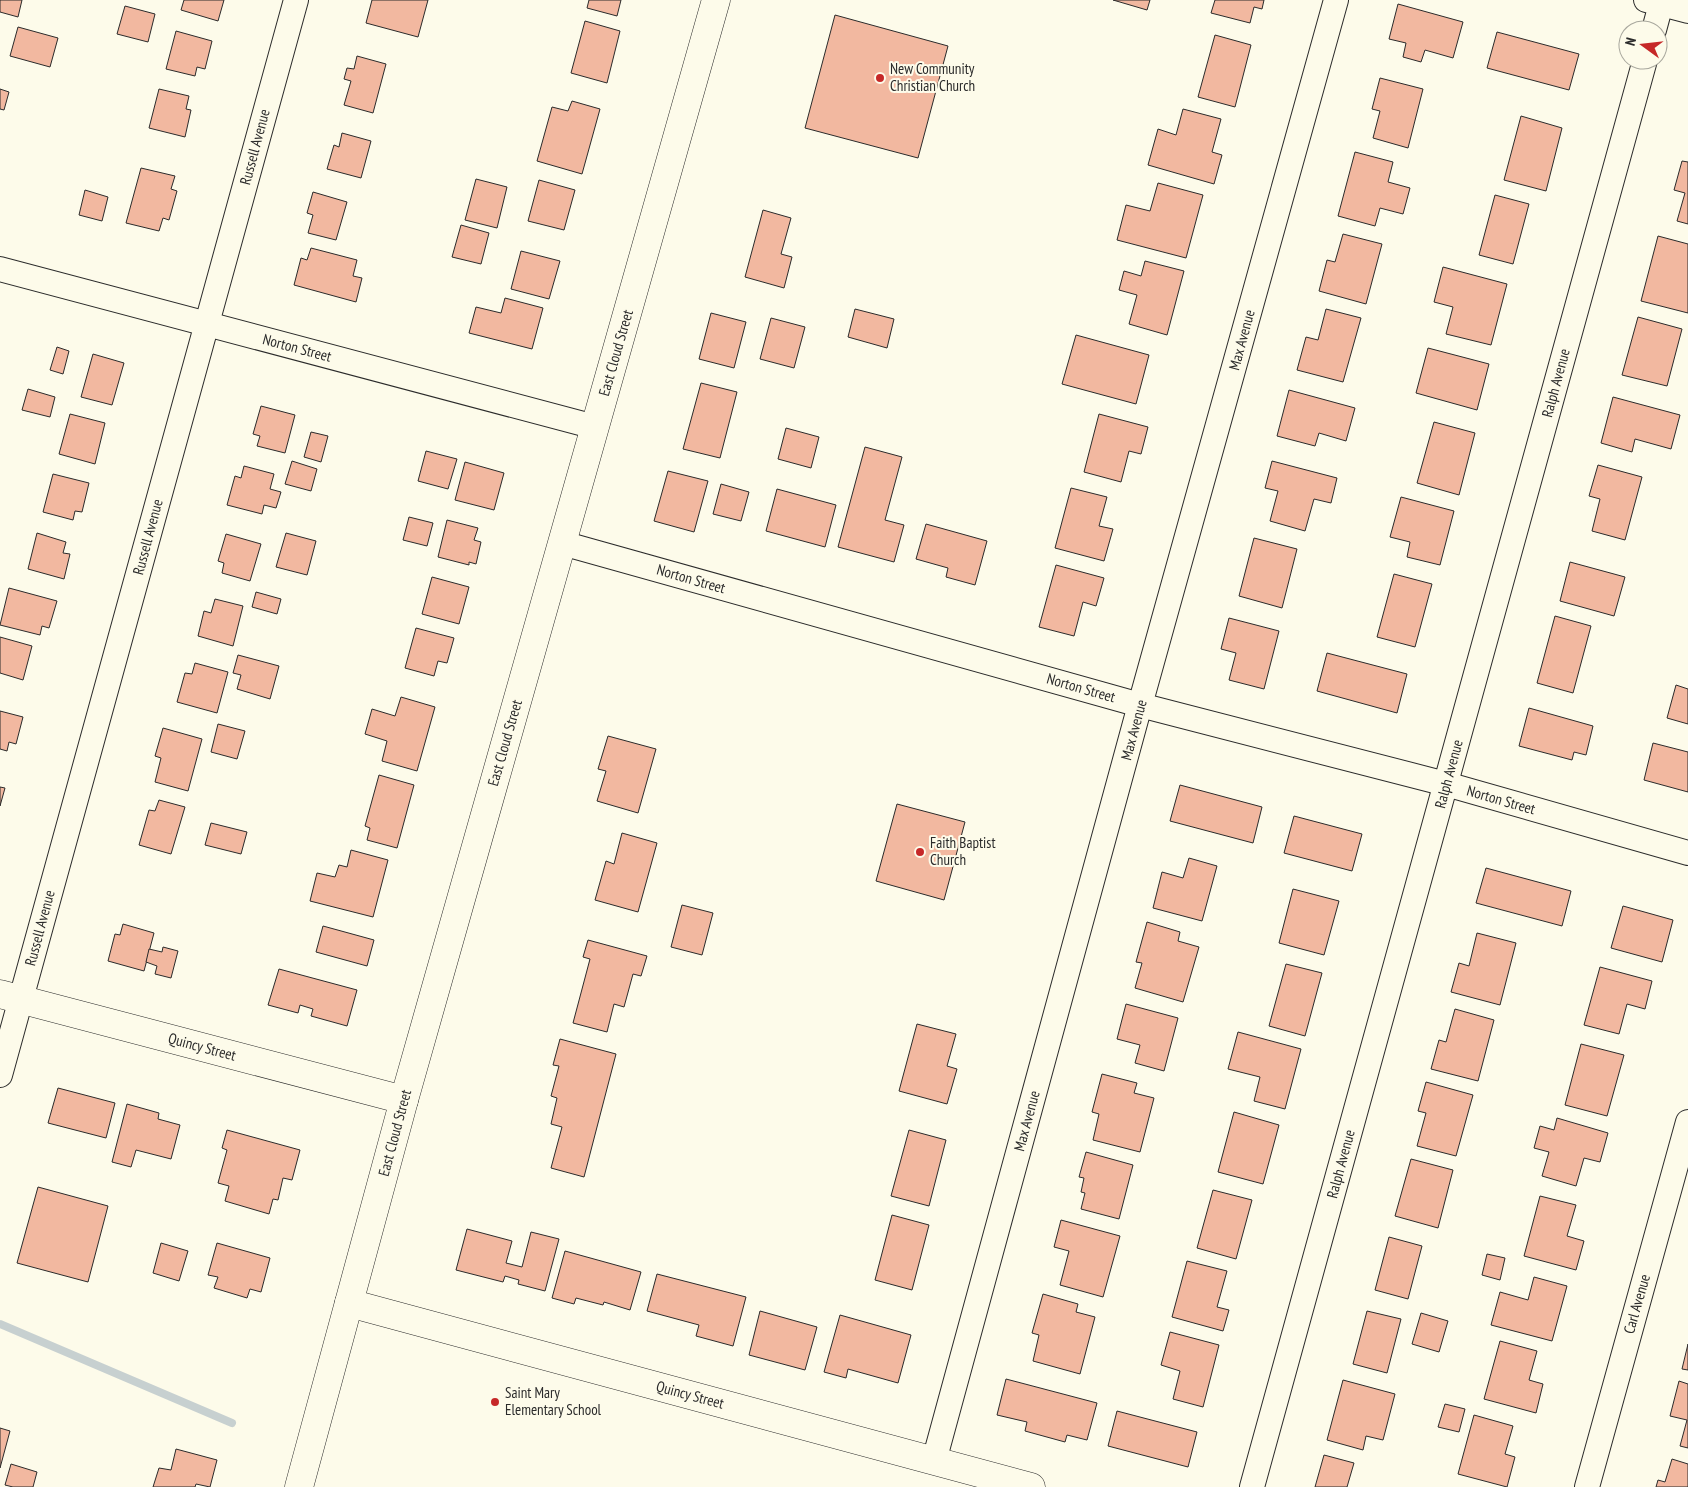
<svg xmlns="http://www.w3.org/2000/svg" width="1688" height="1487" viewBox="0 0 1688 1487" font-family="'PT Sans Narrow',sans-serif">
<rect width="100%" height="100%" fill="#fdfbea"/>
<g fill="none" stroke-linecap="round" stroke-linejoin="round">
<path stroke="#c7d0d0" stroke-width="8" d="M0,1324L232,1423"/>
</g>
<g fill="#f2b8a0" stroke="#2b2b2b">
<path d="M0,0H22L18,17L0,12Z"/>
<path d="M184,0H224L218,21L181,10Z"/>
<path d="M372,0H428L418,37L366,23Z"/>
<path d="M589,0H621L617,16L587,8Z"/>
<path d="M1113,0H1150L1147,10Z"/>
<path d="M1215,0H1264L1262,9L1254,7L1250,23L1211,13Z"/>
<path d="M1398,4L1463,22L1453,58L1425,50L1421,62L1403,57L1406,43L1389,39Z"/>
<path d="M125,6L155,14L148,42L117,34Z"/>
<path d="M835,15L948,46L918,158L805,128Z"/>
<path d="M585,21L620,31L607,83L571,73Z"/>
<path d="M18,27L58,38L50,67L10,56Z"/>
<path d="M176,31L212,41L205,69L197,67L195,76L166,69Z"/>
<path d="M1497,32L1579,54L1569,90L1487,68Z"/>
<path d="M1215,35L1251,45L1235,107L1198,97Z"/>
<path d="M357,56L386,64L373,113L344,105L351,81L344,79L347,68L354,69Z"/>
<path d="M1380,78L1423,89L1408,148L1373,138L1380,111L1372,109Z"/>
<path d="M0,89L9,92L4,110L0,109Z"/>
<path d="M159,89L189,96L186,109L191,110L185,137L149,128Z"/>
<path d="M572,101L600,109L582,174L537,161L552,107L568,111Z"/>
<path d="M1183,109L1221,119L1212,152L1222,155L1214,184L1148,165L1158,129L1176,135Z"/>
<path d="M1521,116L1562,128L1546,191L1504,180Z"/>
<path d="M342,133L371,141L361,178L327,169L334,145L339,147Z"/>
<path d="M1355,152L1393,162L1388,182L1410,188L1403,214L1380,208L1375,226L1338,216Z"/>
<path d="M1682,161L1688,162V224L1677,221L1685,193L1674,190Z"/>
<path d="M141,168L175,176L171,189L177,191L169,220L163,218L159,231L126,223Z"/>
<path d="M476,179L507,187L497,228L465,220Z"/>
<path d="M539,180L575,190L564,230L528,221Z"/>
<path d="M1158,183L1203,195L1186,258L1117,240L1126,205L1150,211Z"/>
<path d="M85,190L108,197L102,221L79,215Z"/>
<path d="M313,192L347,202L336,240L308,233L313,215L307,213Z"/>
<path d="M1495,195L1529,204L1513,264L1479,255Z"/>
<path d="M763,210L791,218L781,254L792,257L784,288L745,277Z"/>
<path d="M461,225L489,233L481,264L452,257Z"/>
<path d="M1343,234L1382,244L1366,304L1319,291L1327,260L1335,262Z"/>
<path d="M1658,236L1688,244V313L1641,301Z"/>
<path d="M311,248L357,260L353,276L362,278L356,302L294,285L301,258L307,260Z"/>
<path d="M521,251L560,261L549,299L511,289Z"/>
<path d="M1145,261L1184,271L1167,335L1129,324L1137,295L1119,290L1124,271L1141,276Z"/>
<path d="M1443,267L1507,284L1491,345L1446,334L1453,307L1434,302Z"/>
<path d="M505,298L543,308L532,349L469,333L476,307L501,313Z"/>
<path d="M855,309L894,319L887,348L848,337Z"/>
<path d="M1326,309L1361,318L1343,382L1297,370L1306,337L1318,340Z"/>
<path d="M711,313L746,322L734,368L699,359Z"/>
<path d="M1638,317L1682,329L1667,386L1622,375Z"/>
<path d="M771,318L805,327L794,368L760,359Z"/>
<path d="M1076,335L1149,355L1136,404L1062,384Z"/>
<path d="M57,347L69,351L63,374L50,370Z"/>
<path d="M1428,348L1489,364L1477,410L1416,393Z"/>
<path d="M93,354L124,363L112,405L81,397Z"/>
<path d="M701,383L737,392L720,458L683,449Z"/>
<path d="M28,389L55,397L50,417L22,410Z"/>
<path d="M1289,390L1355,408L1346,441L1319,433L1315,446L1277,436Z"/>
<path d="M1613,397L1680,415L1671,449L1635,439L1632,452L1601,443Z"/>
<path d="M261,406L295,415L285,453L257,446L260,436L253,434Z"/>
<path d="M70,414L105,423L95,464L59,454Z"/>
<path d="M1099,414L1148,427L1141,454L1129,451L1121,482L1084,472Z"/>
<path d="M1434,422L1475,433L1459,495L1417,483Z"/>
<path d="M786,428L819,437L811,468L778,459Z"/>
<path d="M311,432L328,436L321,462L304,457Z"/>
<path d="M865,447L902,457L885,520L904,525L894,562L838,547Z"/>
<path d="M426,451L457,459L448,489L418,481Z"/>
<path d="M292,461L317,469L311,491L285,484Z"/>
<path d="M1272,461L1337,478L1331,503L1314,499L1305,531L1270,521L1278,491L1265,488Z"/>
<path d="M465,462L504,473L494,510L455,500Z"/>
<path d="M1598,465L1642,477L1625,540L1592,531L1600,499L1589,496Z"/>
<path d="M244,466L274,474L270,489L281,492L276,508L264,505L262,514L227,505L235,476L241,478Z"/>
<path d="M668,471L708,481L694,532L654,521Z"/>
<path d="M53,474L89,483L82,512L75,511L73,520L43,512Z"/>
<path d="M721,484L749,492L741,521L713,514Z"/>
<path d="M1071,488L1107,497L1099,526L1113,529L1104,561L1055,548Z"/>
<path d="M777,489L836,505L825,547L766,531Z"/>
<path d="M1401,497L1454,511L1440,565L1407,557L1410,542L1390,537Z"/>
<path d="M409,517L433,523L427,546L403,540Z"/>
<path d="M447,520L478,528L474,540L481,542L476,564L469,562V565L438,557Z"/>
<path d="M926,524L987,541L975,585L946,577L948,568L916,559Z"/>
<path d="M37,533L66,542L63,553L70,554L64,579L28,569Z"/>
<path d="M286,533L316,541L307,575L276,567Z"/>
<path d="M226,534L261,544L250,581L222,573L224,563L218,561Z"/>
<path d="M1254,538L1297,549L1282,608L1239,596Z"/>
<path d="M1570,562L1625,577L1614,616L1560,601Z"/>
<path d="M1056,565L1104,578L1096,606L1083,602L1074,636L1039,627Z"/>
<path d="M1394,574L1432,584L1415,647L1377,637Z"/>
<path d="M432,577L469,587L459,624L422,614Z"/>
<path d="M9,588L57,601L49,628L42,626L40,635L0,625Z"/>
<path d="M256,592L281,599L277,614L252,607Z"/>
<path d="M215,599L243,606L233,646L198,636L204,611L211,613Z"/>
<path d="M1555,616L1591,626L1573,693L1537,683Z"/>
<path d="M1229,618L1279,631L1264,689L1229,680L1236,653L1221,649Z"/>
<path d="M416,628L454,638L447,663L438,661L434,676L405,668Z"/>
<path d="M0,637L32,646L23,680L0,673Z"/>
<path d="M1327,653L1407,674L1397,713L1317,691Z"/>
<path d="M238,655L279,666L270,699L237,689L241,675L233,673Z"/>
<path d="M195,663L228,672L217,713L177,702L185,673L192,674Z"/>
<path d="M1676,685L1688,689V724L1667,718Z"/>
<path d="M401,697L435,707L417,771L382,761L387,741L365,734L372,709L395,716Z"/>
<path d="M1529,708L1593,726L1586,755L1574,752L1572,760L1519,746Z"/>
<path d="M0,711L23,717L16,744L9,742L7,751L0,749Z"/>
<path d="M218,724L245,731L237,759L211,752Z"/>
<path d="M163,728L202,739L188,791L155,782L161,758L155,756Z"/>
<path d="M608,736L656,749L638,813L597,801L606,771L598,769Z"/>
<path d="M1653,743L1688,752V792L1644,780Z"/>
<path d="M379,775L414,785L397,848L367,840L370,828L365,826Z"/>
<path d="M1180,785L1262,807L1253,843L1170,821Z"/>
<path d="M0,787L5,788L0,806Z"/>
<path d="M159,800L185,807L171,854L139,845L149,810L155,811Z"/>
<path d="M897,804L965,822L944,900L876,881Z"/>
<path d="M1294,816L1362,834L1352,871L1284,853Z"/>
<path d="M211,823L247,832L241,854L205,845Z"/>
<path d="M622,833L657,843L638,912L595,900L606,861L614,864Z"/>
<path d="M351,850L388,860L373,917L310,901L317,873L335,877L339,865L347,867Z"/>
<path d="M1189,858L1217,866L1202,921L1153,908L1162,872L1183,878Z"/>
<path d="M1486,868L1571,891L1562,926L1476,903Z"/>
<path d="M1293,889L1339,901L1324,955L1279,943Z"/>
<path d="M682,905L713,913L702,955L671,947Z"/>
<path d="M1623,906L1673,920L1662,962L1611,948Z"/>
<path d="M1147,922L1180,932L1178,941L1199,947L1183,1002L1135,988L1142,963L1136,962Z"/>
<path d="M123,924L154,933L144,971L108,961L115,934L120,935Z"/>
<path d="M323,926L374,940L367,966L316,952Z"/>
<path d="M1477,933L1516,943L1500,1005L1451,992L1459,963L1469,966Z"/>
<path d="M588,940L647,956L641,976L633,974L624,1007L614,1004L607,1032L573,1023L590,959L583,957Z"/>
<path d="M163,947L178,951L171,978L155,974L157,966L146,962L149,949L162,952Z"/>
<path d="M1286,964L1322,973L1305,1036L1269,1026Z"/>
<path d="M1600,967L1652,981L1645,1009L1627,1004L1619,1034L1584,1025Z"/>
<path d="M279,969L357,990L347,1026L311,1016L313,1009L300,1005L298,1013L268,1005Z"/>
<path d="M1126,1004L1178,1018L1164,1071L1135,1063L1140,1045L1117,1039Z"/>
<path d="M1455,1009L1494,1020L1478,1081L1431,1069L1439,1040L1446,1042Z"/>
<path d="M917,1024L956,1034L947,1066L957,1069L947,1104L899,1091Z"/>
<path d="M1238,1032L1301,1049L1285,1109L1254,1101L1260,1077L1228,1069Z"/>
<path d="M560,1039L616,1054L584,1177L551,1168L562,1127L551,1124L557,1098L551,1096L559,1066L553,1065Z"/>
<path d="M1581,1044L1624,1055L1607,1116L1565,1105Z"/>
<path d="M1102,1074L1137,1083L1134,1093L1154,1098L1140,1152L1093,1140L1099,1114L1092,1112Z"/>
<path d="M1426,1082L1473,1095L1456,1156L1417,1146L1426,1113L1418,1111Z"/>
<path d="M58,1088L115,1103L106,1138L48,1123Z"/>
<path d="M127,1104L159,1113L158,1119L180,1125L171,1159L136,1150L131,1167L112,1162Z"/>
<path d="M1234,1112L1279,1125L1263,1184L1218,1172Z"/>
<path d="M1557,1118L1608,1133L1600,1162L1584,1158L1576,1186L1542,1176L1549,1152L1534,1148L1540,1126L1554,1130Z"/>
<path d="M227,1130L300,1150L292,1180L283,1178L278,1200L273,1199L269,1214L225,1201L229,1186L218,1183L227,1150L222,1148Z"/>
<path d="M909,1130L946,1140L929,1206L891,1196Z"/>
<path d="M1086,1152L1133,1165L1119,1219L1081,1209L1085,1193L1081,1192L1084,1178L1079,1177Z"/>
<path d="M1411,1159L1453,1170L1438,1228L1395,1216Z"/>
<path d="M38,1187L108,1206L88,1282L17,1263Z"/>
<path d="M1213,1190L1252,1200L1236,1259L1197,1248Z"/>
<path d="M1540,1196L1576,1205L1567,1236L1584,1241L1576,1270L1524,1256Z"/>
<path d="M892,1215L929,1225L912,1290L875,1280Z"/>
<path d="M1061,1220L1120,1236L1103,1297L1060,1285L1069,1251L1054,1247Z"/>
<path d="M467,1229L512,1241L506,1263L522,1267L531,1232L559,1239L545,1291L518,1284L519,1280L505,1276L503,1282L456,1270Z"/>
<path d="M1389,1237L1422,1246L1408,1299L1375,1290Z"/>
<path d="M161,1243L188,1251L179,1281L153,1273Z"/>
<path d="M217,1243L270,1258L261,1292L250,1289L247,1298L214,1288L218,1277L208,1275Z"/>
<path d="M565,1251L641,1272L630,1310L604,1302L603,1305L576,1298L574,1304L552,1298Z"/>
<path d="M1487,1254L1505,1258L1500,1280L1482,1275Z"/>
<path d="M1187,1261L1227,1271L1217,1307L1229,1310L1223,1331L1172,1317Z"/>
<path d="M657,1274L746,1297L733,1346L696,1336L699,1325L647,1311Z"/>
<path d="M1534,1277L1567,1286L1552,1341L1491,1325L1500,1292L1528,1300Z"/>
<path d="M1043,1294L1078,1304L1076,1312L1095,1317L1080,1374L1033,1361L1039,1335L1032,1333Z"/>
<path d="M760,1311L817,1327L805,1370L749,1355Z"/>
<path d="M1367,1311L1401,1319L1387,1373L1353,1364Z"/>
<path d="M1421,1313L1448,1321L1439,1352L1412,1344Z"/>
<path d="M840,1315L911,1335L898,1383L848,1369L846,1378L824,1372Z"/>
<path d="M1170,1332L1219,1345L1203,1407L1173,1399L1180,1371L1161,1365Z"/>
<path d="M1500,1341L1537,1351L1529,1380L1543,1384L1536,1413L1484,1399Z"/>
<path d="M1688,1344V1370L1682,1369Z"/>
<path d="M1006,1379L1097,1403L1087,1440L1067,1435L1065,1442L1025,1431L1027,1422L997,1415Z"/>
<path d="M1343,1380L1395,1394L1383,1440L1366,1436L1363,1450L1327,1440Z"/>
<path d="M1679,1381L1688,1384V1448L1680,1446L1687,1420L1670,1416Z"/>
<path d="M1445,1404L1465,1409L1459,1432L1438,1427Z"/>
<path d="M1117,1411L1197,1432L1188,1467L1108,1446Z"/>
<path d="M1474,1415L1513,1426L1505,1454L1515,1457L1507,1487L1458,1474Z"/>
<path d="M0,1428L10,1431L0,1468Z"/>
<path d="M176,1449L217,1460L210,1487L196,1484L195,1487H153L159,1468L171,1470Z"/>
<path d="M1324,1455L1354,1463L1347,1487H1315Z"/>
<path d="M1672,1459L1688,1464V1487H1656L1658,1480L1665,1482Z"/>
<path d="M11,1464L37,1472L33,1487H13L5,1485Z"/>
</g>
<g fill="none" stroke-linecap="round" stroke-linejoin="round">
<defs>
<g id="street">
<path d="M1646,0L1688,11"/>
<path d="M1654,30L1661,4"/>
<path d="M0,269L595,427"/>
<path d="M562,543L1140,705L1446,784L1688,853"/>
<path d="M0,1075L296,0"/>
<path d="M934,1461L1140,705L1336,0"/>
<path d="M1252,1487L1645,60"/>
<path d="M1587,1487L1688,1122"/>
</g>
<g id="secondary">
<path d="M0,994L404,1100"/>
<path d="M349,1303L1031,1487"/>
<path d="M299,1487L404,1100L716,0"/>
</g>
</defs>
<use href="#street" stroke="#2b2b2b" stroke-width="26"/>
<use href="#secondary" stroke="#2b2b2b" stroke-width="29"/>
<use href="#street" stroke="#fdfbea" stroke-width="24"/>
<use href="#secondary" stroke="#fdfbea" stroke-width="28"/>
</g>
<g fill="#c62828" stroke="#fdfbea" stroke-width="2">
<circle cx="880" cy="78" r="5"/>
<circle cx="920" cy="852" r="5"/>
<circle cx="495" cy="1402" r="5"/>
</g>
<g text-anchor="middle" stroke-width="4" stroke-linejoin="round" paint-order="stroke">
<g font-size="15" fill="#2b2b2b" stroke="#fdfbea" text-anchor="start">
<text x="890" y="74">New Community<tspan x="890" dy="17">Christian Church</tspan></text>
<text x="930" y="848">Faith Baptist<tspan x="930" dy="17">Church</tspan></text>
<text x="505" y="1398">Saint Mary<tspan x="505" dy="17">Elementary School</tspan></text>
</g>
<g font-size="15" fill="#2b2b2b" stroke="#fdfbea">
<text transform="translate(255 147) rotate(-75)" y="5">Russell Avenue</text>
<text transform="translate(1242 340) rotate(-75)" y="5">Max Avenue</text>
<text transform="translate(297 348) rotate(15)" y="5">Norton Street</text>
<text transform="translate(616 353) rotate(-74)" y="5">East Cloud Street</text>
<text transform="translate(1556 383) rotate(-75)" y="5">Ralph Avenue</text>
<text transform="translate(148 537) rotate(-75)" y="5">Russell Avenue</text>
<text transform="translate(691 579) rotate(16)" y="5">Norton Street</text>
<text transform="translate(1081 688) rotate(16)" y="5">Norton Street</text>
<text transform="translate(1134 730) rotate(-75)" y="5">Max Avenue</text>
<text transform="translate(505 743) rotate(-74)" y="5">East Cloud Street</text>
<text transform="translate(1449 774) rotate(-75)" y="5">Ralph Avenue</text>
<text transform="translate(1501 800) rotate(16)" y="5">Norton Street</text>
<text transform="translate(40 928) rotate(-75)" y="5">Russell Avenue</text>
<text transform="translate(202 1047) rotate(15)" y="5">Quincy Street</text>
<text transform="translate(1027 1121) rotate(-75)" y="5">Max Avenue</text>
<text transform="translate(395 1133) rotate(-75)" y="5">East Cloud Street</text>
<text transform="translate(1341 1164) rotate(-75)" y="5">Ralph Avenue</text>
<text transform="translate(1637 1304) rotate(-74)" y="5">Carl Avenue</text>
<text transform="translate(690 1395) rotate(15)" y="5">Quincy Street</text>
</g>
</g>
<g transform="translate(1643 45) rotate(285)"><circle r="24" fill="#fdfbea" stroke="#a9a89e"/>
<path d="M0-4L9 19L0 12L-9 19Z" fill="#c62828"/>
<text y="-8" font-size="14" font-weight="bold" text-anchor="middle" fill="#2b2b2b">N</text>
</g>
</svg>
